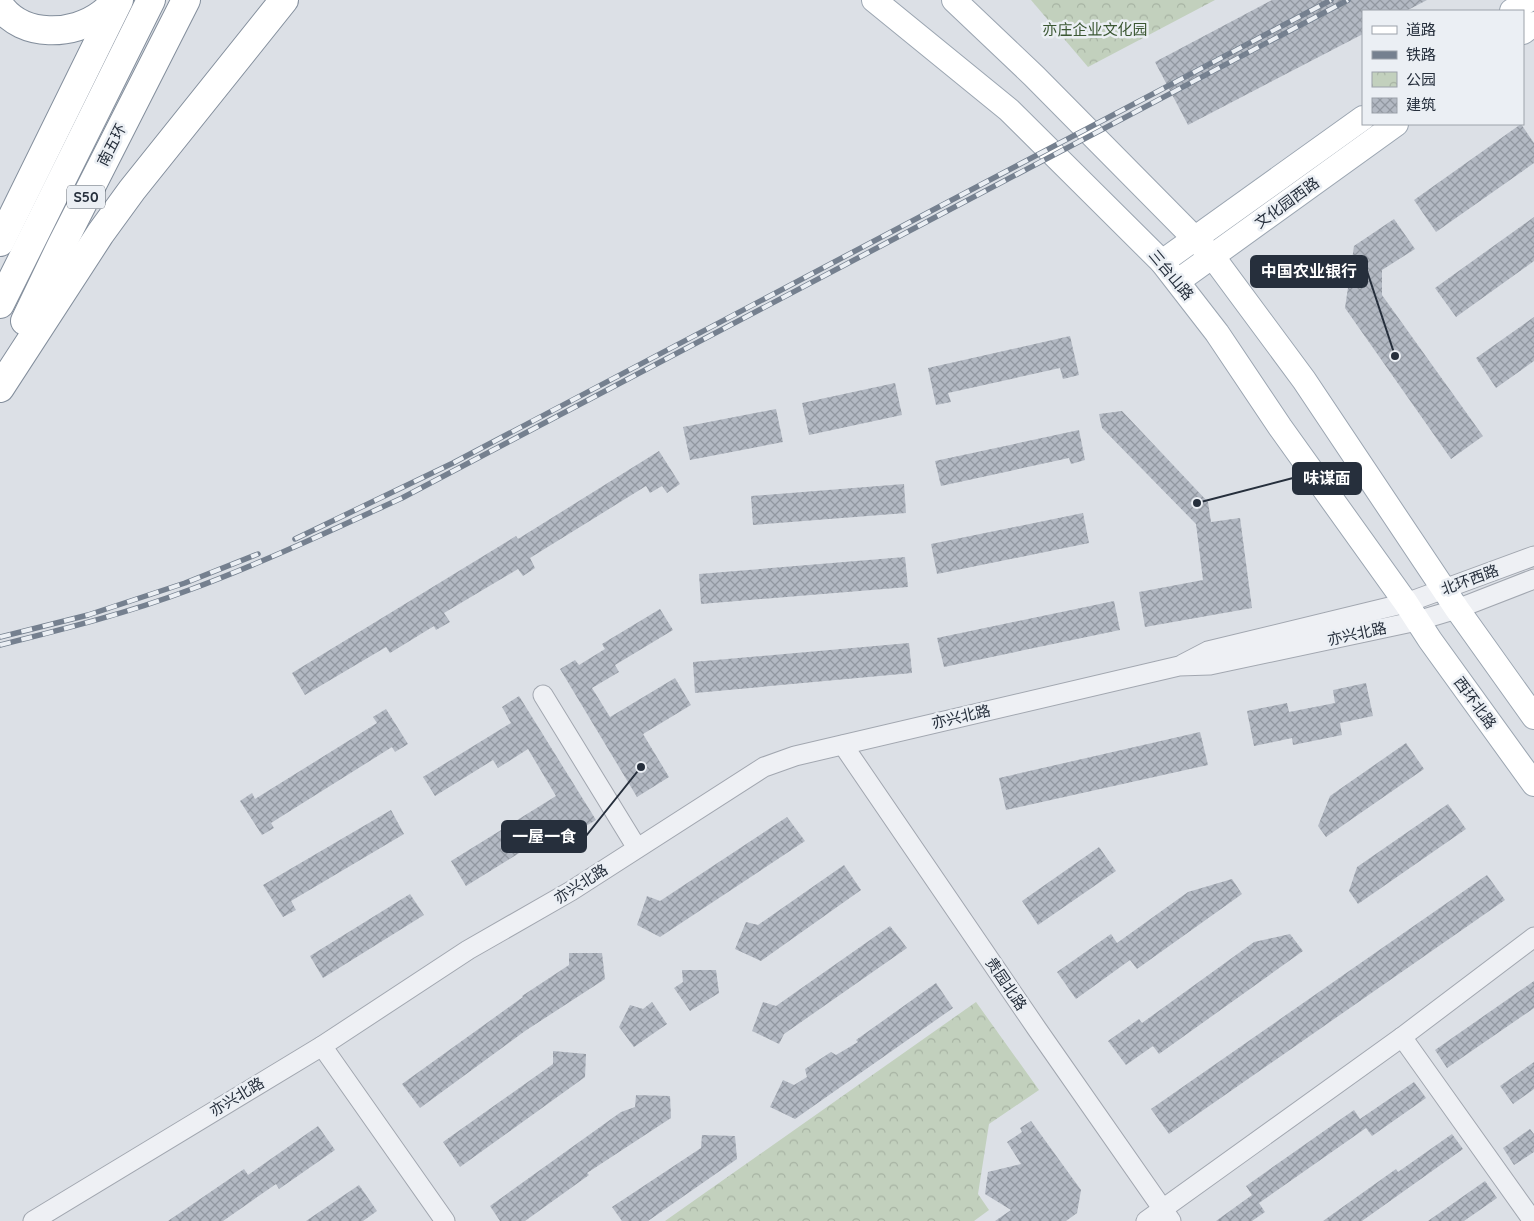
<svg xmlns="http://www.w3.org/2000/svg" width="1534" height="1221" viewBox="0 0 1534 1221" font-family="Quicksand,'Noto Sans SC',sans-serif">
<defs>
<pattern id="park-crowns" width="20" height="18" patternUnits="userSpaceOnUse" patternTransform="scale(1.25)"><rect width="20" height="18" fill="#c2d0bd"/><path d="M2 6a3 3 0 1 1 6 0M12 15a3 3 0 1 1 6 0" fill="none" stroke="#a7b3a3"/></pattern>
<pattern id="building-cross-hatch" width="8" height="8" patternUnits="userSpaceOnUse" patternTransform="scale(1.25)"><rect width="8" height="8" fill="#b3b9c3"/><path d="M0 0l8 8M0 8l8-8" fill="none" stroke="#9197a0"/></pattern>
</defs>
<rect width="100%" height="100%" fill="#dce0e6"/>
<g fill="url(#park-crowns)">
<path d="M1031,0H1215L1088,67Z"/>
<path d="M976,1002L1039,1090L989,1124L978,1194L989,1210L974,1221H665Z"/>
</g>
<g fill="url(#building-cross-hatch)">
<path d="M1272,0H1427L1406,11H1363V34L1188,125L1155,62Z"/>
<path d="M1521,124L1534,143V163L1436,232L1414,200Z"/>
<path d="M1534,217V261L1456,317L1435,288Z"/>
<path d="M1394,219L1415,249L1382,270V295L1483,436L1451,459L1345,308L1354,246Z"/>
<path d="M1534,317V361L1496,388L1476,358Z"/>
<path d="M1070,336L1079,375L1063,379L1060,368L948,393L951,402L936,405L928,368Z"/>
<path d="M895,383L902,415L809,435L802,403Z"/>
<path d="M776,409L783,442L690,460L683,427Z"/>
<path d="M1122,411L1208,502L1211,522L1240,518L1252,608L1145,627L1139,592L1203,580L1196,524L1102,428L1099,414Z"/>
<path d="M1079,430L1085,460L1071,464L1069,458L941,486L935,461Z"/>
<path d="M659,451L680,484L667,493L662,486L650,493L646,486L530,558L535,568L523,576L518,569L444,613L450,622L436,630L434,626L390,653L386,647L305,695L292,673L516,536L518,539Z"/>
<path d="M904,484L906,513L753,525L751,496Z"/>
<path d="M1083,513L1089,543L937,574L931,544Z"/>
<path d="M905,557L908,587L701,604L699,574Z"/>
<path d="M1114,601L1120,630L944,667L937,638Z"/>
<path d="M660,609L673,630L615,665L619,672L592,688L610,717L675,678L691,705L643,734L669,777L637,797L560,669L575,660L579,665L605,649L602,644Z"/>
<path d="M909,643L912,673L695,693L693,662Z"/>
<path d="M1366,683L1373,716L1340,723L1342,735L1293,745L1292,738L1254,746L1247,711L1287,703L1289,712L1335,703L1333,690Z"/>
<path d="M519,696L596,820L569,836L563,826L466,886L451,861L556,796L528,749L498,768L493,760L435,796L423,777L511,723L502,707Z"/>
<path d="M386,709L408,744L395,752L392,747L271,823L274,828L262,835L240,801L252,793L255,799L377,723L373,717Z"/>
<path d="M1200,732L1208,765L1006,810L999,778Z"/>
<path d="M1406,743L1424,769L1326,837L1318,826L1330,796Z"/>
<path d="M1448,804L1466,829L1358,904L1349,891L1357,867Z"/>
<path d="M391,810L404,834L291,901L296,910L283,917L263,885Z"/>
<path d="M787,817L805,841L660,937L637,925L647,896L660,901Z"/>
<path d="M1099,847L1116,871L1038,925L1022,901Z"/>
<path d="M844,865L861,890L761,961L735,949L746,922L758,925Z"/>
<path d="M1487,875L1505,900L1169,1134L1151,1109Z"/>
<path d="M1232,879L1242,894L1137,969L1130,960L1076,999L1057,972L1111,934L1117,943L1188,892Z"/>
<path d="M410,894L424,915L323,978L310,956Z"/>
<path d="M890,926L907,948L784,1034L779,1044L752,1031L763,1002L776,1006Z"/>
<path d="M1290,934L1303,951L1159,1054L1153,1046L1126,1065L1108,1041L1139,1019L1142,1023L1254,942Z"/>
<path d="M569,953H602L605,979L525,1031L420,1108L402,1084L523,997L522,996L569,965Z"/>
<path d="M682,970H716L719,993L690,1011L674,988L683,982Z"/>
<path d="M1534,981V1008L1447,1068L1435,1050Z"/>
<path d="M936,983L953,1008L795,1119L770,1107L783,1080L794,1085L807,1077L805,1069L831,1052L836,1055L858,1042L856,1040Z"/>
<path d="M652,1002L667,1024L634,1047L619,1027L630,1005L643,1009Z"/>
<path d="M553,1051L586,1054L585,1077L460,1167L443,1142L553,1064Z"/>
<path d="M1534,1062V1089L1513,1104L1500,1086Z"/>
<path d="M1414,1082L1426,1098L1372,1136L1366,1128L1259,1203L1265,1212L1252,1221H1216L1252,1195L1246,1186L1354,1110L1360,1119Z"/>
<path d="M636,1095L670,1096L671,1118L587,1173L589,1175L525,1221H500L490,1206L621,1112L635,1107Z"/>
<path d="M1031,1121L1081,1190L1077,1213L1066,1221H995L1011,1210L985,1194L988,1172L1021,1164L1007,1142L1022,1132L1020,1128Z"/>
<path d="M318,1126L335,1150L279,1189L276,1184L223,1221H168L244,1169L248,1175Z"/>
<path d="M1530,1129L1534,1134V1152L1514,1165L1503,1148Z"/>
<path d="M1452,1134L1463,1149L1362,1221H1323L1396,1169L1398,1172Z"/>
<path d="M702,1135L735,1136L737,1159L648,1221H622L612,1207L701,1148Z"/>
<path d="M1485,1181L1497,1198L1464,1221H1428Z"/>
<path d="M359,1185L377,1211L363,1221H306Z"/>
</g>
<g fill="none" stroke-linecap="round" stroke-linejoin="round">
<defs>
<g id="minor">
<path d="M1183,664L1208,651L1406,603L1534,556"/>
<path d="M543,695L637,848"/>
<path d="M843,745L1037,1029L1171,1221"/>
<path d="M1402,1037L1533,1221"/>
<path d="M322,1046L445,1221"/>
<path d="M33,1221L322,1046L468,950L571,891L764,767L795,756L1179,666L1210,665L1417,621L1457,609L1534,579"/>
<path d="M1146,1221L1402,1037L1534,937"/>
</g>
<g id="major">
<path d="M874,0L1009,110L1162,262L1217,333L1280,427L1406,603L1430,640L1534,784"/>
<path d="M954,0L1034,76L1213,257L1304,380L1457,609L1534,717"/>
<path d="M1512,11L1528,0"/>
<path d="M1523,32L1534,24"/>
<path d="M1162,262L1363,118"/>
<path d="M1178,281L1396,124"/>
</g>
<g id="highway">
<path d="M0,6C23,38 73,36 102,14C107,10 112,5 117,1"/>
<path d="M0,242L119,0"/>
<path d="M0,304L151,0"/>
<path d="M25,321L61,246L186,0"/>
<path d="M0,388L100,234L132,190L284,0"/>
</g>
</defs>
<use href="#minor" stroke="#a2a7b0" stroke-width="21"/>
<use href="#major" stroke="#9ba5b1" stroke-width="26"/>
<use href="#highway" stroke="#838e9c" stroke-width="30"/>
<use href="#minor" stroke="#eef0f4" stroke-width="19"/>
<use href="#major" stroke="#fff" stroke-width="24"/>
<use href="#highway" stroke="#fff" stroke-width="28"/>
<defs>
<g id="rail">
<path d="M295,539L453,463L1331,0"/>
<path d="M0,637L88,615L185,583L258,554"/>
<path d="M0,645C64,629 128,613 189,590C262,563 332,530 402,498L1348,0"/>
</g>
</defs>
<use href="#rail" stroke="#75808f" stroke-width="5.5"/>
<use href="#rail" stroke="#ebeff4" stroke-width="4" stroke-dasharray="11" stroke-linecap="butt"/>
</g>
<g text-anchor="middle" stroke-width="5" stroke-linejoin="round" paint-order="stroke">
<rect fill="#ebeff4" stroke="#616973" stroke-width="1" x="67" y="185.5" width="38" height="23" rx="4"/>
<g font-size="14" font-weight="bold" fill="#262f3c">
<text x="86" y="202">S50</text>
</g>
<g font-size="15" fill="#3b5733" stroke="#ebeff4">
<text x="1095" y="35">亦庄企业文化园</text>
</g>
<g font-size="15" fill="#262f3c" stroke="#ebeff4">
<text transform="translate(112 145) rotate(-63)" y="5">南五环</text>
<text transform="translate(1287 203) rotate(-36)" y="5">文化园西路</text>
<text transform="translate(1171 275) rotate(50)" y="5">三台山路</text>
<text transform="translate(1470 580) rotate(-20)" y="5">北环西路</text>
<text transform="translate(1357 634) rotate(-12)" y="5">亦兴北路</text>
<text transform="translate(1475 703) rotate(54)" y="5">西环北路</text>
<text transform="translate(961 717) rotate(-13)" y="5">亦兴北路</text>
<text transform="translate(581 884) rotate(-32)" y="5">亦兴北路</text>
<text transform="translate(1006 984) rotate(56)" y="5">贵园北路</text>
<text transform="translate(237 1097) rotate(-31)" y="5">亦兴北路</text>
</g>
</g>
<path fill="none" stroke="#262f3c" stroke-width="2" d="M1395 356L1367 271M1197 503L1293 478M641 767L586 836"/>
<g fill="#262f3c" stroke="#ebeff4" stroke-width="2">
<circle cx="1395" cy="356" r="5"/>
<circle cx="1197" cy="503" r="5"/>
<circle cx="641" cy="767" r="5"/>
</g>
<g fill="#262f3c" stroke="#262f3c" stroke-width="2">
<rect x="1251" y="256" width="116" height="31" rx="5"/>
<rect x="1293" y="463" width="68" height="31" rx="5"/>
<rect x="502" y="821" width="84" height="31" rx="5"/>
</g>
<g font-size="16" text-anchor="middle" font-weight="bold" fill="#fff">
<text x="1309" y="277">中国农业银行</text>
<text x="1327" y="484">味谋面</text>
<text x="544" y="842">一屋一食</text>
</g>
<rect x="1362" y="10" width="162" height="115" fill="#ebeff4" stroke="#9ca2aa"/>
<rect x="1372" y="26" width="25" height="8" fill="#ffffff" stroke="#9ca2aa"/>
<text x="1406" y="35" font-size="15" fill="#262f3c">道路</text>
<rect x="1372" y="51" width="25" height="8" fill="#75808f" stroke="#9ca2aa"/>
<text x="1406" y="60" font-size="15" fill="#262f3c">铁路</text>
<rect x="1372" y="72" width="25" height="15" fill="url(#park-crowns)" stroke="#9ca2aa"/>
<text x="1406" y="85" font-size="15" fill="#262f3c">公园</text>
<rect x="1372" y="98" width="25" height="15" fill="url(#building-cross-hatch)" stroke="#9ca2aa"/>
<text x="1406" y="110" font-size="15" fill="#262f3c">建筑</text>
</svg>
